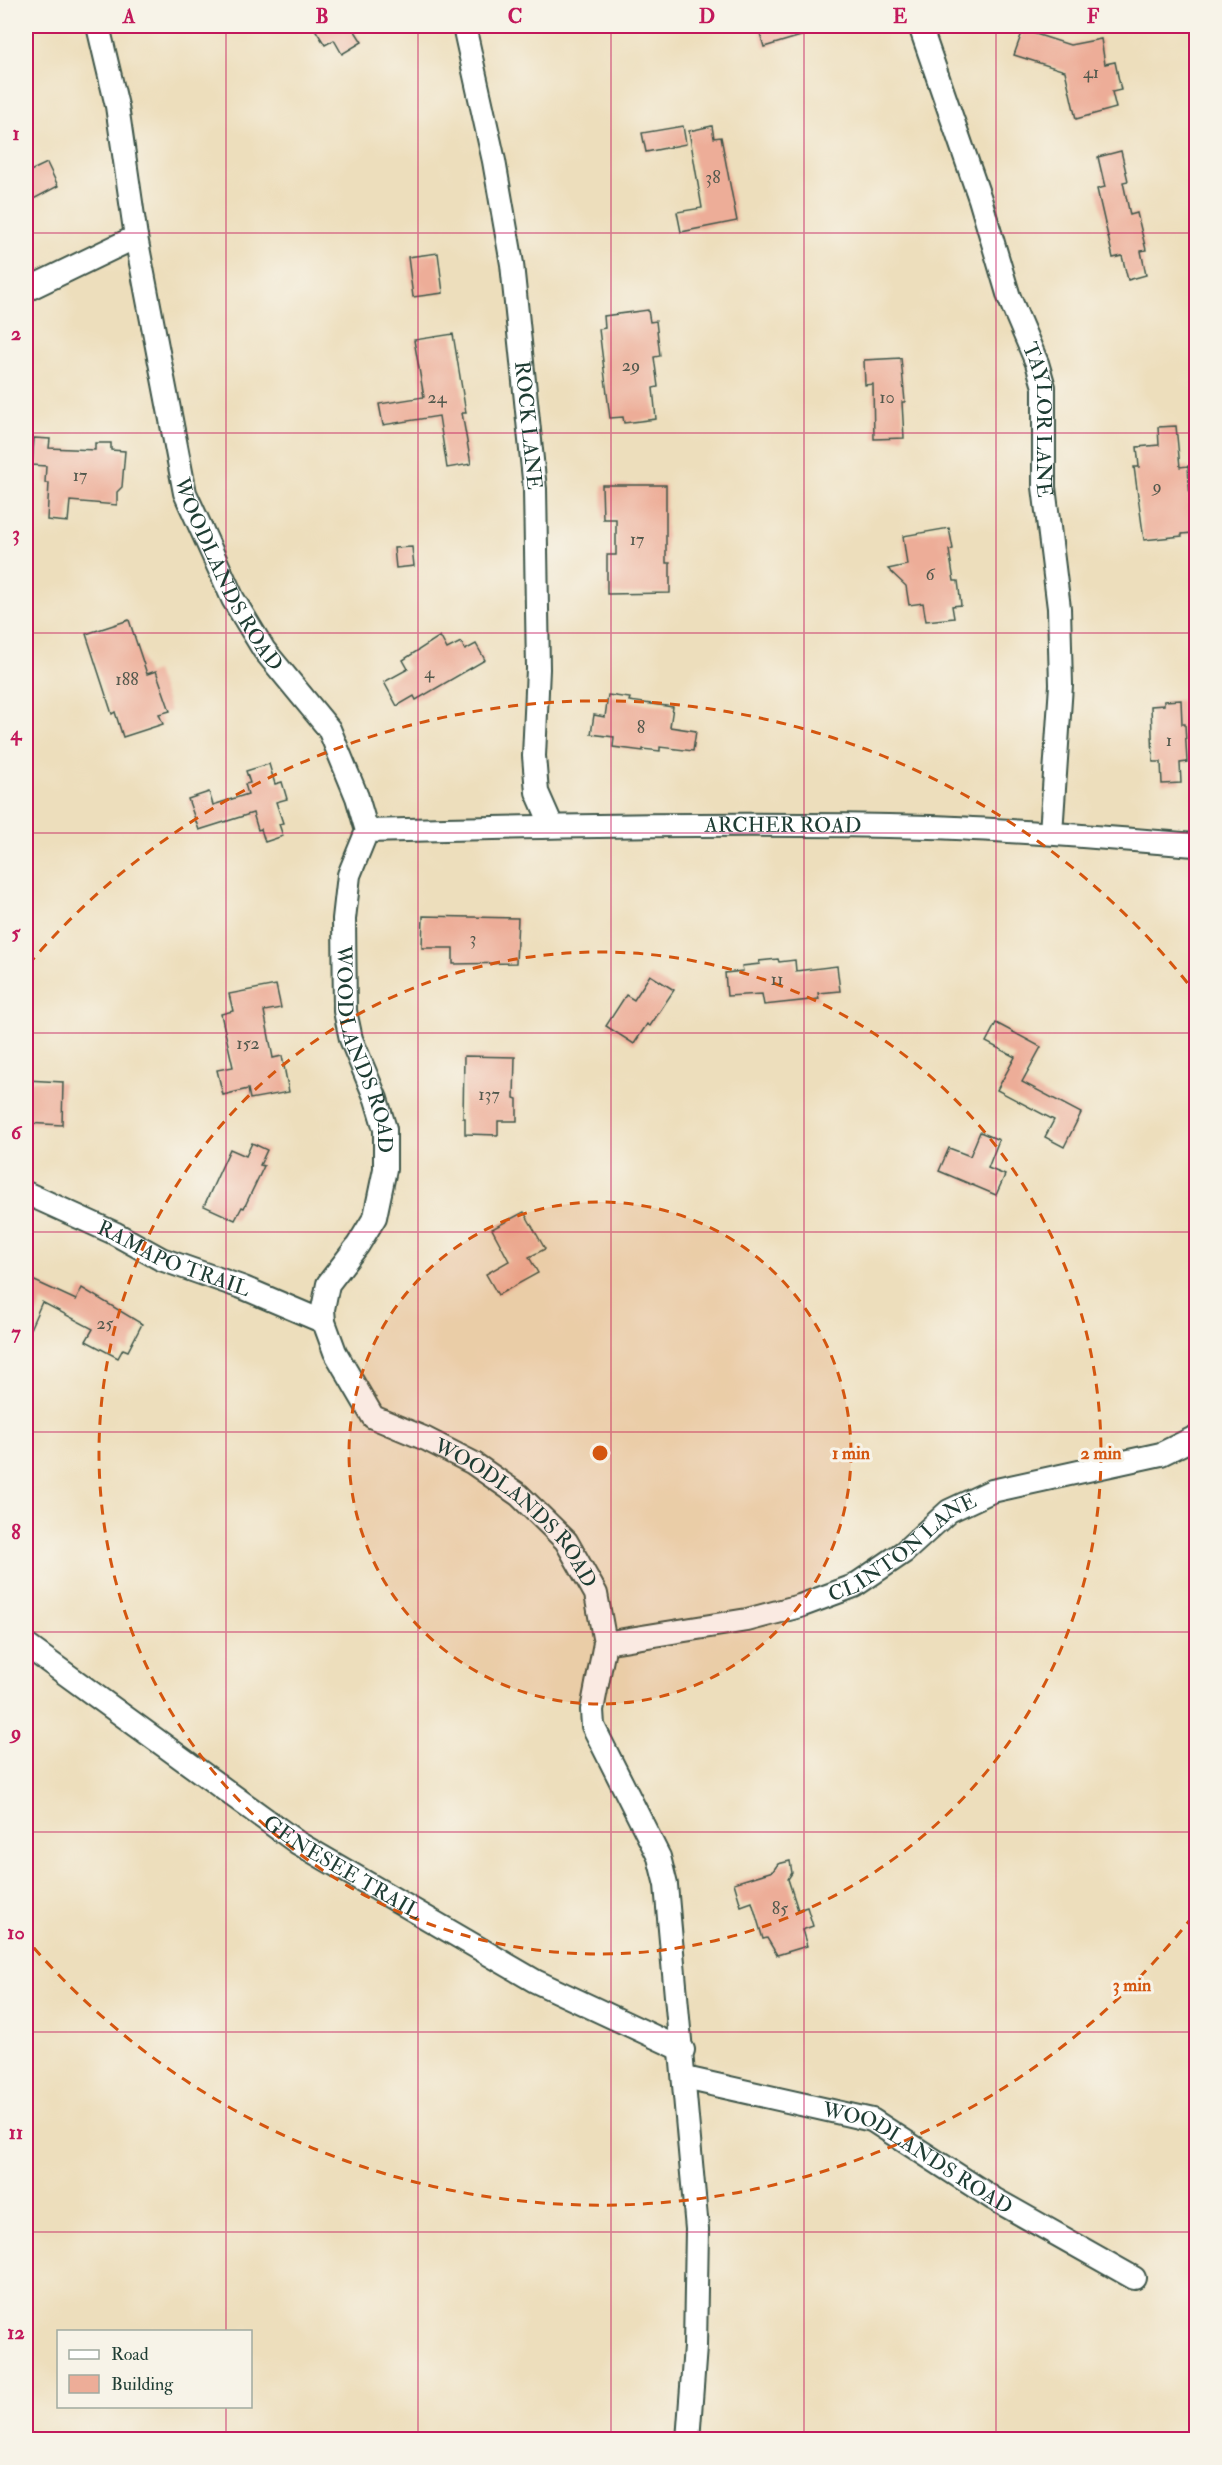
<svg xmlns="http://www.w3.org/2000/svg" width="1222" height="2465" viewBox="0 0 1222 2465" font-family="'IM FELL Double Pica',serif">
<rect width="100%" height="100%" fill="#f7f3e8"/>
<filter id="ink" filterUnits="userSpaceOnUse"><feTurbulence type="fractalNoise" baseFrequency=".0167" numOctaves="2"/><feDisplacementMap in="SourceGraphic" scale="12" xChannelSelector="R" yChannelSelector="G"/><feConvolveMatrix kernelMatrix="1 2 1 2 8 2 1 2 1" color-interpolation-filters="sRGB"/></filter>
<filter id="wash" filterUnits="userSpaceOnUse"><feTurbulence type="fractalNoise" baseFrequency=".008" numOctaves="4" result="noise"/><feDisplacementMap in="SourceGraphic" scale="24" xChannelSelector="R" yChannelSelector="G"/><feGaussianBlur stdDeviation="1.35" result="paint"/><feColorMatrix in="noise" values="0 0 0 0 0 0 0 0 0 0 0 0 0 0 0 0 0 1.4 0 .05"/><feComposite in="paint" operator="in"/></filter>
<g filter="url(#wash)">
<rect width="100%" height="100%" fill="#eddebc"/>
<g id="blocks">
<g fill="#edad98">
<path d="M313,26H357L353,28L362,42L342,54L334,40L325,45Z"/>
<path d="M758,26H820L821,30L764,47Z"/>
<path d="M1023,30L1070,45L1101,39L1105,64L1115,62L1121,90L1112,92L1116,108L1076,119L1065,71L1014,55Z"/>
<path d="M683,126L686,144L646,152L642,133Z"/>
<path d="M712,126L714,138L721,137L737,221L681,232L677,212L702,208L689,131Z"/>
<path d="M1121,151L1128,181L1123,182L1130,215L1137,213L1146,250L1141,251L1146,275L1128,280L1122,256L1113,258L1097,189L1105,187L1098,157Z"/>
<path d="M47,163L58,186L26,203V173Z"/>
<path d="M438,253L443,293L413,297L408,257Z"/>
<path d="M648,310L650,322L656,321L660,356L654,357L658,387L653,388L656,419L624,423L623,417L610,418L599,329L605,328L604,316Z"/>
<path d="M453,334L466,413H462L471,464L447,468L439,416L383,425L379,404L424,397L414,340Z"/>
<path d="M901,358L905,402H902L904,438L874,439L873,384L865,385L864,360Z"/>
<path d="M1176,426L1180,467L1188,466L1192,533L1182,534V536L1144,540L1134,467H1139L1137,447L1159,445L1158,427Z"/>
<path d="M34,438L50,439L49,448L95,450V443H111V450L125,451L122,487L117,492V505L70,501L68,522L47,520L49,483H45L46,466L32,465Z"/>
<path d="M602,485H666V563H670V593L607,594V555H616V519H603Z"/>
<path d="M949,528L953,549L949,550L954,581H958L961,605L952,606L954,618L926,621L923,603L909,605L906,586L888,569L907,565L903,536Z"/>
<path d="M412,547L414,566L396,568L394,548Z"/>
<path d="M129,620L147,674L156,671L170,711L159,714L163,724L123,737L115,712L112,714L86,634Z"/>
<path d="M440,636L447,649L461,642L465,650L476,644L485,660L416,700L414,696L397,706L384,682L408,669L403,660Z"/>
<path d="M608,695L630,698L629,701L673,707L670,727L696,731L693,751L660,747V751L643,749V751L613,747L614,737L591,734L594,715L605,717Z"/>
<path d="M1181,700L1182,724H1185L1187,762L1180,763L1181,783L1162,784L1161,762H1153L1151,706L1164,705V701Z"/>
<path d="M269,764L275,784L282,782L287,799L276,802L283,823L279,824L283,836L265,842L261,829L258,830L253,813L199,830L188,799L209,792L213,805L248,794L245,784L250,783L246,771Z"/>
<path d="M423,916L518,918L516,963L453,964V948H422Z"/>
<path d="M778,959L779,962L795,960L796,971L837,966L840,991L818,993L819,999L764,1005L762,994L727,996L725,973L743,971L742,966L760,964L759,961Z"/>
<path d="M650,975L674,990L650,1026L647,1024L634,1044L606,1026L626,995L634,1000Z"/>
<path d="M276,985L281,1008L264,1011L273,1058L282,1056L289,1092L250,1099L248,1089L223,1095L217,1070L233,1067L221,1014L233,1011L229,994Z"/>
<path d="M996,1023L1041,1047L1022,1082L1081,1113L1064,1147L1045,1137L1054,1120L997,1090L1015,1057L986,1042Z"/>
<path d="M464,1056L515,1057L514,1098L517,1099V1121H498V1135L465,1134V1118H463Z"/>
<path d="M26,1080L63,1082L62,1125L26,1123Z"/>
<path d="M980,1132L999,1140L988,1168L1005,1175L996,1195L939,1171L949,1148L970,1156Z"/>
<path d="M252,1143L267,1150L260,1165L264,1166L244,1208L242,1207L235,1220L204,1206L230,1149L246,1156Z"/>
<path d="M524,1212L545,1249L529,1257L538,1273L498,1295L486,1274L509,1261L492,1229Z"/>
<path d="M26,1277L76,1300L82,1288L142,1324L128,1351L123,1349L118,1358L86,1341L93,1329L42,1302L26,1338Z"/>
<path d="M790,1861L792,1873L788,1879L798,1910L807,1907L813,1926L802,1930L807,1946L777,1955L767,1938L763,1939L752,1902L741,1906L734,1883L773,1871L778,1864Z"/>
</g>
</g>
</g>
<g filter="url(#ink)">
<use href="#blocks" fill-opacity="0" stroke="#3e5548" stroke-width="1.5"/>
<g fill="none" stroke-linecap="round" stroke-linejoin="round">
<defs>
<g id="minor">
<path id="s1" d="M98,26L117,106L136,237L185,493L233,599L264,650L329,729L357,797L367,831L349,875L344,919L345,1011L351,1039L376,1099L385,1129V1169L375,1217L358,1245L328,1284L323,1309L324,1322L335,1352L373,1417L426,1439L473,1463L519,1495L566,1541L596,1594L605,1643L592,1710L593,1726L659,1857L666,1885L697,2229L695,2347L688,2440"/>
<path id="s2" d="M464,26L494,161L512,264L535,489L538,669L534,756L537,792L552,826"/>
<path id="s3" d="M920,26L980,199L1009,297L1037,363L1044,387V487L1059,608L1061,685L1051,833"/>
<path d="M26,290L136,237"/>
<path id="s4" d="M367,831C555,826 742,822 930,827C1019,830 1108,838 1196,845"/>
<path id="s5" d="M26,1193L114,1233L161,1259L244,1288L324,1322"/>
<path id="s6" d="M605,1643L747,1620L800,1606L854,1586L904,1552L949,1511L992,1491L1161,1454L1196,1437"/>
<path id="s7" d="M26,1645L298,1843L535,1981L683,2050"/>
<path id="s8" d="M685,2078L872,2120L994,2199L1134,2278"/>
</g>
</defs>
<use href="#minor" stroke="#3e5548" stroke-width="26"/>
<use href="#minor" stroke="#fff" stroke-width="22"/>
</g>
</g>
<path fill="none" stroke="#c2185b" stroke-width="1.5" stroke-opacity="0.55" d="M226,26V2332M418,26V2440M611,26V2440M804,26V2440M996,26V2440M26,233H1196M26,433H1196M26,633H1196M26,833H1196M26,1033H1196M26,1232H1196M26,1432H1196M26,1632H1196M26,1832H1196M26,2032H1196M26,2232H1196M226,2406V2440"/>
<circle cx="600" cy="1453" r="251" fill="#d45610" fill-opacity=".12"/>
<g fill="none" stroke="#d45610" stroke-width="3" stroke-dasharray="10 8">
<circle cx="600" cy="1453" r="251"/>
<circle cx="600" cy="1453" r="501"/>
<path d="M1193 1916A752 752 0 0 1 28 1941M28 965A752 752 0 0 1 1193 990"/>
</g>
<g text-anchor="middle" stroke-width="6" stroke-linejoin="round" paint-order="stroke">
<g font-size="18" fill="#52594d">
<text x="1091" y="78">41</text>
<text x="713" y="183">38</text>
<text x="631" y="371">29</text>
<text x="437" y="403">24</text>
<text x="887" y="403">10</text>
<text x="80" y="481">17</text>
<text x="1157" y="492">9</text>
<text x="637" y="545">17</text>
<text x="930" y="580">6</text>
<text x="429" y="678">4</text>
<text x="127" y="685">188</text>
<text x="641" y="733">8</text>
<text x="1169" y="746">1</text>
<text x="473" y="944">3</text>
<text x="777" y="985">11</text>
<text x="248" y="1049">152</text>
<text x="489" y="1100">137</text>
<text x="105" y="1329">25</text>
<text x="780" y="1914">85</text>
</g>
<g font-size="21" fill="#1f3d34" stroke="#f7f3e8">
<text dy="7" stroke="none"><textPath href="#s3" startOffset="414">TAYLOR LANE</textPath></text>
<text dy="7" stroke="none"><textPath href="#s2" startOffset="405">ROCK LANE</textPath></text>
<text dy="7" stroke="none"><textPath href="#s1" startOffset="567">WOODLANDS ROAD</textPath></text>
<text dy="7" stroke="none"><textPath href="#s4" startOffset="416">ARCHER ROAD</textPath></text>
<text dy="7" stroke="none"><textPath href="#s1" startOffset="1088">WOODLANDS ROAD</textPath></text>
<text dy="7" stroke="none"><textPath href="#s5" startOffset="162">RAMAPO TRAIL</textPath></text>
<text dy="7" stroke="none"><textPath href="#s1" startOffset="1664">WOODLANDS ROAD</textPath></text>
<text dy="7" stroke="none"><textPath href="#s6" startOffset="318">CLINTON LANE</textPath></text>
<text dy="7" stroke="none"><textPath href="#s7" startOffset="387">GENESEE TRAIL</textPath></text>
<text dy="7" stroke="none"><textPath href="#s8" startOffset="249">WOODLANDS ROAD</textPath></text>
</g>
</g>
<circle cx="600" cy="1453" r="9" fill="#d45610" stroke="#f7f3e8" stroke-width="3"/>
<g font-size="18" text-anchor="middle" font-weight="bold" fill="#d45610" stroke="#f7f3e8" stroke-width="6" stroke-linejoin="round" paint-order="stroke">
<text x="851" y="1459">1 min</text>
<text x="1101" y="1459">2 min</text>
<text x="1132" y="1991">3 min</text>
</g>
<rect width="1222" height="2465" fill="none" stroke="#f7f3e8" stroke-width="66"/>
<rect x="57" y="2330" width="195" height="78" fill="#f7f3e8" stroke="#a1aaa0" stroke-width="1.5"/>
<rect x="69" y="2350" width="30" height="9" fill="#ffffff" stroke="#a1aaa0" stroke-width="1.5"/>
<text x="111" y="2360" font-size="18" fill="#1f3d34">Road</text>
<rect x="69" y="2375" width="30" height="18" fill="#edad98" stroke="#a1aaa0" stroke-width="1.5"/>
<text x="111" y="2390" font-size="18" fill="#1f3d34">Building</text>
<rect x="33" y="33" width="1156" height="2399" fill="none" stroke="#c2185b" stroke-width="2"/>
<g font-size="20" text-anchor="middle" font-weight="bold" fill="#c2185b">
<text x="129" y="23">A</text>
<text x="322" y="23">B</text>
<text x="515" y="23">C</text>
<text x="707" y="23">D</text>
<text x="900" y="23">E</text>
<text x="1093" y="23">F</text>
<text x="16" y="140">1</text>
<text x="16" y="340">2</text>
<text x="16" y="540">3</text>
<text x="16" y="740">4</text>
<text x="16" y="939">5</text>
<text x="16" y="1139">6</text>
<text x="16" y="1339">7</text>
<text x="16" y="1539">8</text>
<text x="16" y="1739">9</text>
<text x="16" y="1939">10</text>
<text x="16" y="2139">11</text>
<text x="16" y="2339">12</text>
</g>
</svg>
